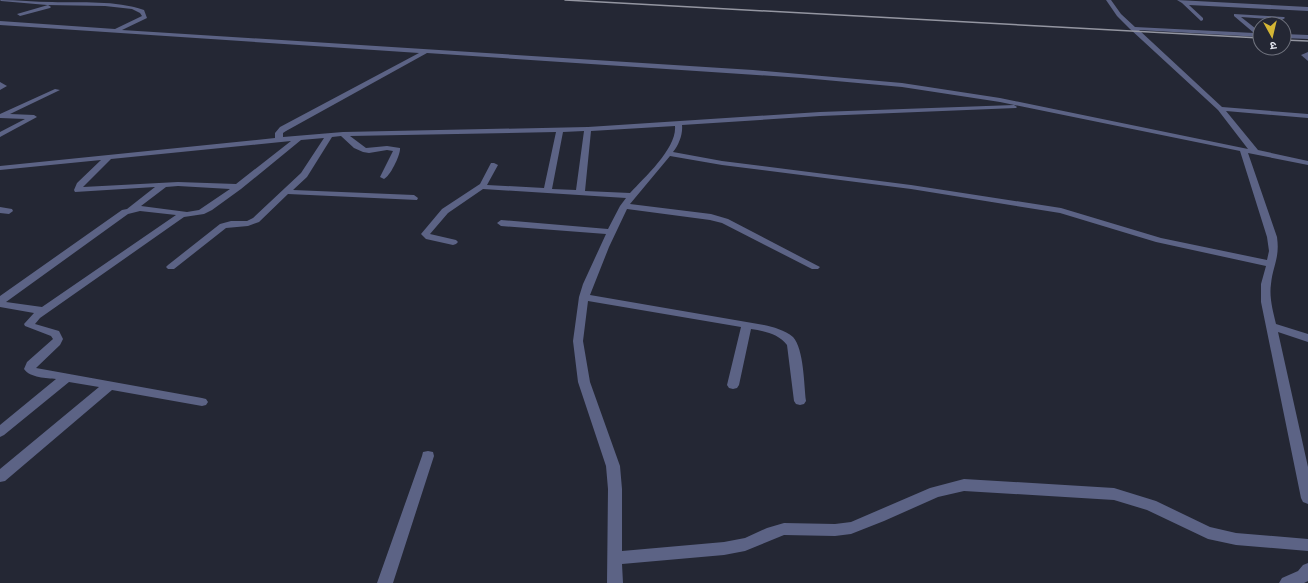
<svg xmlns="http://www.w3.org/2000/svg" width="1308" height="583" viewBox="0 0 1308 583" font-family="Inter,'Noto Sans Devanagari',sans-serif">
<rect width="100%" height="100%" fill="#242734"/>
<g fill="none" stroke-linecap="round" stroke-linejoin="round">
<g fill="#5c6385" fill-rule="evenodd">
<path d="M0,0C18,0 35,2 52,2C82,3 115,0 144,10L147,18L122,30L753,70L902,83L1000,98L1248,149L1218,110L1130,29L1117,16L1106,0H1111L1121,14L1135,27L1254,33L1234,16V14L1284,17L1285,18L1282,20L1241,17L1260,32V37L1139,30L1222,107L1308,114V118L1226,111L1258,150L1308,161V165L1248,153L1277,237C1280,258 1273,265 1271,284C1269,297 1273,311 1276,324L1308,334V342L1278,332L1308,467V504L1303,502L1301,498L1261,302V284L1266,266L1156,242L1060,213L911,189L722,165L670,156L630,204L711,214L728,219L820,267L818,269H812L722,223L710,220L627,209L609,247L590,295L764,325C773,327 785,330 793,337C804,349 804,385 806,401L804,404L800,405L796,404L794,401L787,345C779,334 764,331 751,329L739,385L737,388L733,389L729,388L727,385L741,327L588,301L583,341L590,382L620,466L622,489V551L724,542L745,538L767,528L784,523L835,524L851,522L930,488L964,479L1114,488L1156,501L1210,527L1236,533L1308,539V551L1236,545L1208,539L1147,510L1114,500L964,491L938,497L884,521L851,534L835,536L784,535L745,551L724,555L622,564L623,583H607L608,489L606,466L578,382L573,341L579,297L583,284L606,234L501,226L497,223L501,220L608,229L620,206L626,198L483,189L448,213L430,234L456,240L458,242L456,244L453,245L426,239L421,234L442,209L480,184L491,163H494L498,165L487,185L544,188L556,132L350,136L366,148L387,146L400,148C401,154 390,177 384,179L380,177L393,151L387,150L369,153L363,152L354,148L341,136L332,137L307,177L293,190L414,195L418,198L417,200L288,194L259,222L248,226L226,228L174,269H168L166,267L168,265L220,224L231,221H247L253,218L301,173L324,138L301,140L241,189L212,210L204,214L184,217L174,224L40,318L35,324L59,331L63,339L60,345L36,368L202,398L206,399L208,402L206,405L202,406L112,390L5,481L0,482V469L99,387L69,382L4,435L0,437V425L56,379C47,378 30,378 24,369L27,362L53,339L51,336L25,326L24,324L34,313L0,307V296L122,210L127,209L155,187L75,192L74,190L77,183L101,160L0,170V166L275,138V133L280,127L419,53L0,25V21L115,29L142,16L140,13L132,9L105,6L47,5L1,1ZM427,53L803,78L902,87L1000,102L1240,151L1267,237L1269,251L1267,260L1161,238L1061,208L911,185L722,161L673,152C679,145 683,134 682,125L820,116L1016,108L1017,107L1014,105L820,112L588,127L343,132L283,137V133L286,131ZM675,126C677,148 645,177 630,193L585,191L591,131ZM584,131L576,190L552,189L563,132ZM291,141L236,184L178,182L83,187L111,159ZM178,186L230,189L199,210L187,212L141,206L166,187ZM140,211L176,215L42,307L6,302L128,214Z"/>
<path d="M1177,0L1308,7V11L1189,5L1203,18V20L1201,21L1182,3Z"/>
<path d="M48,5L51,7L50,8L20,16L17,14Z"/>
<path d="M1284,34L1308,35V39L1284,38Z"/>
<path d="M1308,52V61L1301,55Z"/>
<path d="M0,82L7,86L0,90Z"/>
<path d="M55,89L60,90L10,114L34,115L37,117L0,137V132L25,119L0,118V114Z"/>
<path d="M0,207L12,209L13,211L9,214L0,213Z"/>
<path d="M428,451L433,452L434,456L393,583H377L422,456L423,452Z"/>
<path d="M1308,563V581L1304,583H1279L1282,578L1298,571L1303,565Z"/>
</g>
<g stroke="#9496a1" stroke-width="1.5">
<path d="M565,0L1260,38"/>
<path d="M1284,40L1308,41"/>
</g>
</g>
<g transform="translate(1272 36) rotate(172)"><circle r="19" fill="#242734" stroke="#70737e"/>
<path d="M0-3L7 15L0 10L-7 15Z" fill="#d4b635"/>
<text y="-6" font-size="11" font-weight="bold" text-anchor="middle" fill="#e3e5ee">उ</text>
</g>
</svg>
